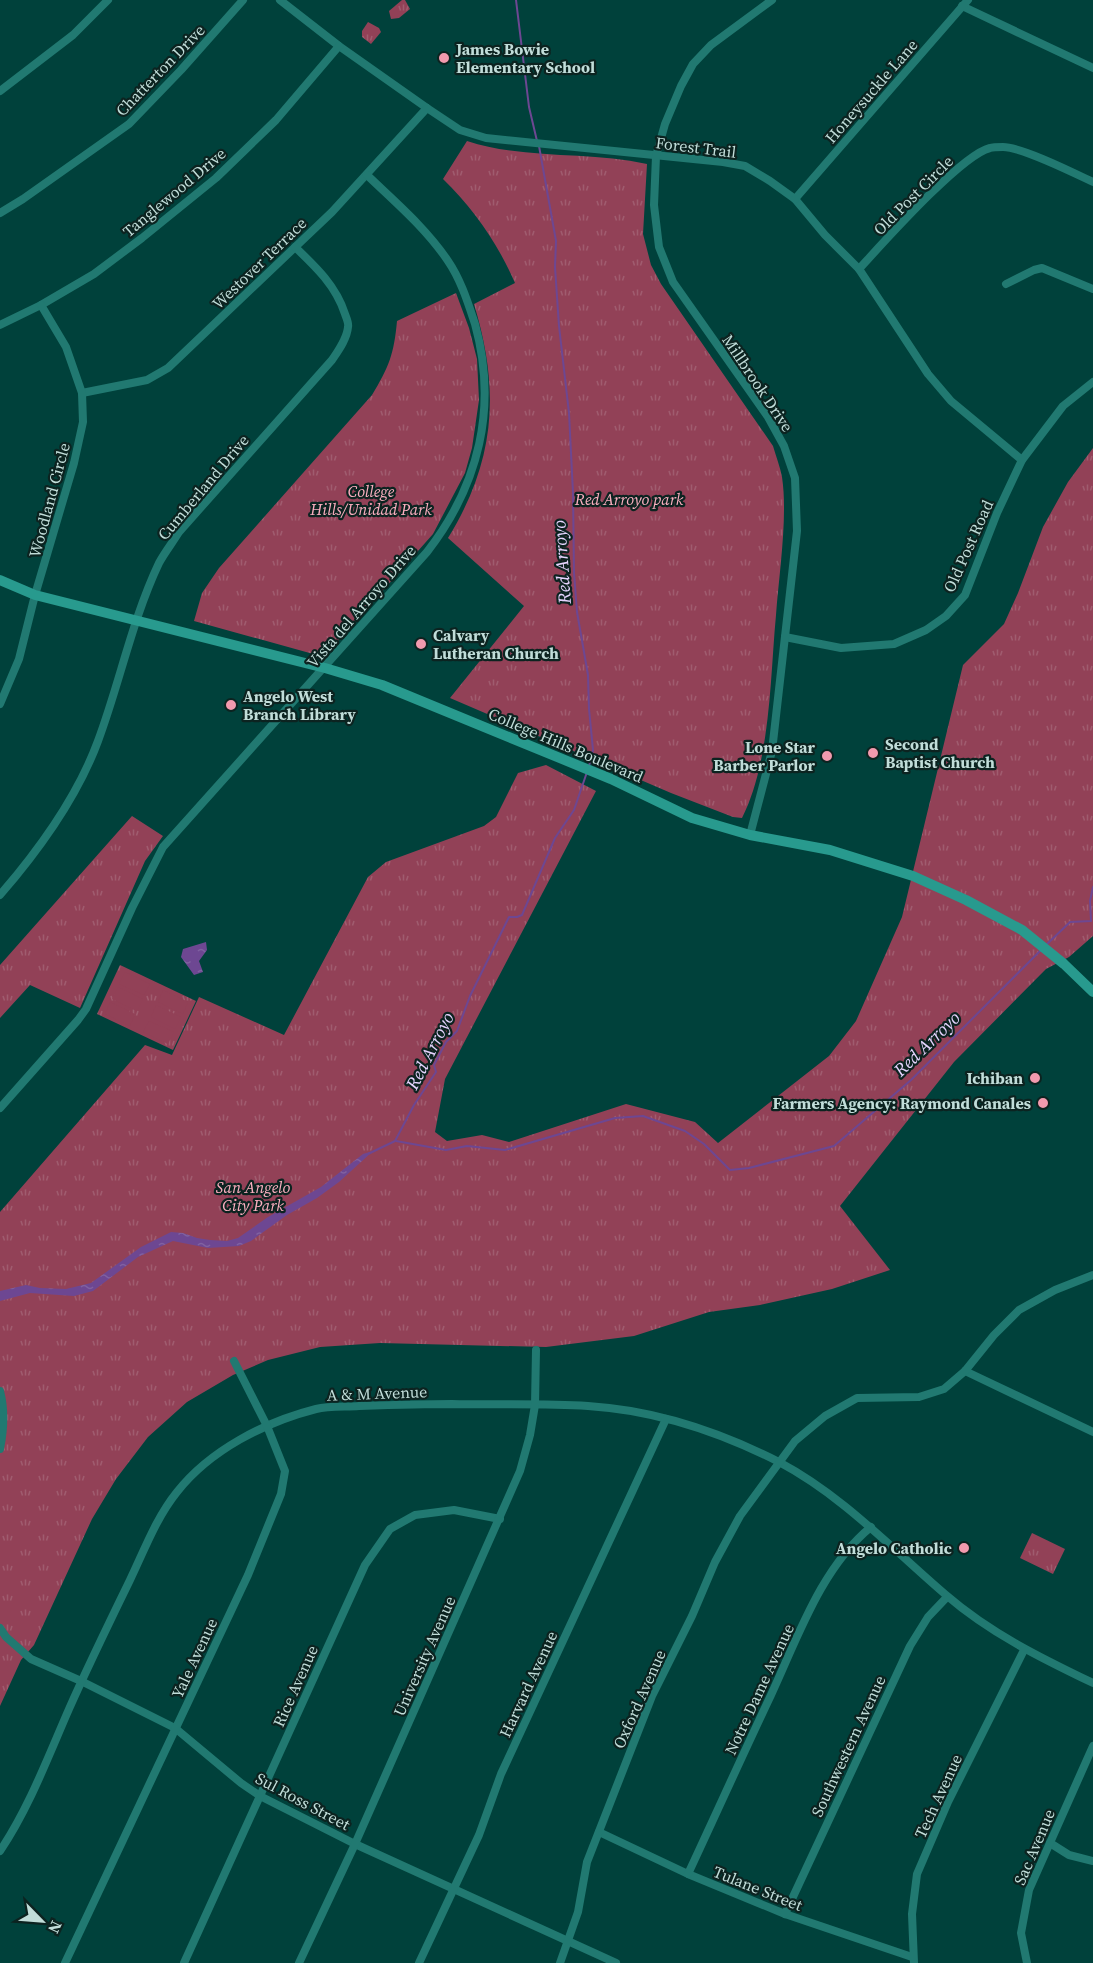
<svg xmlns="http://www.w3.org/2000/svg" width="1093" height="1963" viewBox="0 0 1093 1963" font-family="'Source Serif 4',serif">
<defs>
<pattern id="grass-tufts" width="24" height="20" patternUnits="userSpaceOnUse" patternTransform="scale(1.5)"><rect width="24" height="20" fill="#924157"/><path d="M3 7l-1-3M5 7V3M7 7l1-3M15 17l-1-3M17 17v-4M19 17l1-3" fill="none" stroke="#a05c6f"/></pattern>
<pattern id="water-ripples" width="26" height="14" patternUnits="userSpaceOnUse" patternTransform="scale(1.5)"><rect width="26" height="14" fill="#6d4792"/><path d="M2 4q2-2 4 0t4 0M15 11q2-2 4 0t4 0" fill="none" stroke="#8061a1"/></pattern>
</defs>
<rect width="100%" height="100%" fill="#00413b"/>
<g fill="url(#grass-tufts)">
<path d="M402,0H405L410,9L399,18L391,19L389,11Z"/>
<path d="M368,22L379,28L381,32L371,44L362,37V31Z"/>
<path d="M467,141C525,160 588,151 647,164L643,234L651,265L661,284L773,446C776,456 780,467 782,477C788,517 779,574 776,615C770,678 771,760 742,818L733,817L671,793L450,698L524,606L448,538C496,460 500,390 474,304L515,283C498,244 474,209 443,179Z"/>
<path d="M456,293L469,328L477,359L479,400L472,448L465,473L433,534L324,657L194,621L202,593L219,568L372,395C389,367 394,354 397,321Z"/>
<path d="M1093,448V936L1069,957L1046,969L954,1062L840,1206L890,1270L832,1289L760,1305L709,1312L634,1336L546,1347L380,1343L320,1347L268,1360L233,1375L187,1402L148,1437L116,1479L92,1519L34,1645L21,1660L0,1706V1212L145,1045L172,1055L199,997L284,1035L368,877L386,862L484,826L496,817L518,773L546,765L596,791L445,1079L435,1132L447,1141L482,1135L509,1142L626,1104L695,1122L718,1143L829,1056L856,1021L902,917L963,665L1004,624L1018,593L1043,527L1068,482Z"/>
<path d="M132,816L163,836L145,861L80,1008L30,985L0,1018V965Z"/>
<path d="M120,965L196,1001L173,1050L97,1014Z"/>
<path d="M1032,1533L1065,1549L1053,1574L1020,1558Z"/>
</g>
<g fill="#924157">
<path d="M125,972L150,984L144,995L119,984Z"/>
<path d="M118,987L143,999L137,1011L112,999Z"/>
<path d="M163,990L188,1002L183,1014L158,1002Z"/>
<path d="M110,1002L135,1014L130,1026L105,1014Z"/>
<path d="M156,1005L181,1017L175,1029L151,1017Z"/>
<path d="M149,1021L174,1032L168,1044L143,1032Z"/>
</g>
<g fill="url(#water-ripples)">
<path d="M206,942L207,950L199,961L203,972L194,975L181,957L183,949Z"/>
<path d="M373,1151L339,1182L317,1198L287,1215L251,1241L239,1246L208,1248L173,1241L138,1257L93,1291L74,1296L30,1293L0,1301V1291L26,1285L40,1288L66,1289L91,1283L141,1247L171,1232L183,1233L197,1238L210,1240L227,1241L238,1238L268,1217L321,1187L363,1154Z"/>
</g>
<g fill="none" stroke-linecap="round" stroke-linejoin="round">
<g stroke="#6d4792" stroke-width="2">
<path d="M516,0L529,107L537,141"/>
<path d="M539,146L556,241L555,267L559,326L569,413L573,493L574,573L577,612L588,675L589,709L593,750L589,766"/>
<path d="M1045,946L1070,922L1091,921L1090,901L1093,887"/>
<path d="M396,1141L446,1150L467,1146L505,1150L615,1118L643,1116L685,1131L704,1144L730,1170L749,1168L834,1146L911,1080L1041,950"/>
<path d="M368,1154L395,1141L414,1105L436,1072L434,1065L446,1042L457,1031L470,996L509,917H517L522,915L555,838L574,810L587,772"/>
</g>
<g stroke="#217971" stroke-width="8">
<path d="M280,0L339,46L427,108L460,130L486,138L723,162L745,166L770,181L795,199L825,235L859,269L928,374L951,401L1022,460"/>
<path d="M962,6L1093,68"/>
<path d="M0,91L73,35L108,0"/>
<path d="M795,199L968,0"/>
<path d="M0,213L23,199L129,124L181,70L243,0"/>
<path d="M859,269C883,243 961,155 990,148C993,147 999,147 1003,147C1022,147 1074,173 1093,182"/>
<path d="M1006,284L1034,270L1042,268L1093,289"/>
<path d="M0,325L41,305L94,274L142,238L216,178L276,120L339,46"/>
<path d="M82,393L147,380L168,368L332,212L427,108"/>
<path d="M785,637L841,648L894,644L926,630L946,616L965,595L997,513L1022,460L1063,406L1093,382"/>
<path d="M0,704L19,659L35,595L74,463L83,422L82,393L66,347L41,305"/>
<path d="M750,835L772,751L797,531L795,478L784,446L768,417L673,282L659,247L654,205L656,156L665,124L681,86L693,64L711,45L772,0"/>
<path d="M0,895C39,850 77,798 98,741C120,682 132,620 159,563C165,552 173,542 179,532L332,360C338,351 347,339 348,327C349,323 346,317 345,314C336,286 316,267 295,247"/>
<path d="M0,1108L78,1020L86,1009L132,908L163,847L427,552C479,485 498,407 475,324C468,303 461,280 448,261C426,228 395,202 367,175"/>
<path d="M965,1371L1093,1432"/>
<path d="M0,1391C5,1410 4,1429 0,1449"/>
<path d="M0,1628L6,1637L31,1659L81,1681L175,1728L241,1783L260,1796L355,1844L616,1963"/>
<path d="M599,1832L688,1874L785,1914L912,1957"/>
<path d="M1050,1843L1069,1855L1093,1861"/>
<path d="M0,1851C29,1808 48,1757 69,1709C88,1666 109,1623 130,1580C144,1551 156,1518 177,1492C210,1450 265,1422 316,1409C329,1406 345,1407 359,1406C390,1405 421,1404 452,1404C497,1405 542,1403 588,1406C653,1410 720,1432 779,1462C843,1496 891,1548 946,1595C990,1633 1041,1658 1093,1683"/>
<path d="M688,1874C716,1814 743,1754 771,1695C798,1637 821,1568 871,1527"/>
<path d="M785,1914L910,1646L928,1617L947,1597"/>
<path d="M65,1963L248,1575L281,1494L285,1471L267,1426L234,1361"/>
<path d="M184,1963L365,1565L390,1529L415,1515L454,1510L500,1519"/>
<path d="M299,1963L355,1844L520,1471L530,1435L535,1405L536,1350"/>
<path d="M419,1963L479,1835L501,1774L666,1419"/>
<path d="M560,1963L578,1912L587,1862L652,1696L692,1616L715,1562L740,1516L795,1441L825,1416L857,1398L919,1397L944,1389L965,1371L994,1335L1019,1310L1055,1290L1093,1275"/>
<path d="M914,1963L912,1914L917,1874L948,1802L1024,1650"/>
<path d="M1027,1963L1021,1933L1029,1890L1093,1746"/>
</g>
<path stroke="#289a8e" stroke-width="10" d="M0,580L35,595L325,668L382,685L611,779L692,818L750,835L830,850L913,876L966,900L1022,930L1064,964L1093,992"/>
</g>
<g fill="#f29aae" stroke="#0c2320" stroke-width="2">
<circle cx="444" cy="58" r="6"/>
<circle cx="421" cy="644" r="6"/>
<circle cx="231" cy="705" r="6"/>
<circle cx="873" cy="753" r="6"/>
<circle cx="827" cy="756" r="6"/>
<circle cx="1035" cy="1078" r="6"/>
<circle cx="1043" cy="1103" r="6"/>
<circle cx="964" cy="1548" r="6"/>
</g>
<g text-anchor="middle" stroke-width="4.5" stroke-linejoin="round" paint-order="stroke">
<g font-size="16" font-weight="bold" fill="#c1ddd9" stroke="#0c2320" text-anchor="start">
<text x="456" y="55">James Bowie<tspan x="456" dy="18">Elementary School</tspan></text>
<text x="433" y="641">Calvary<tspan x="433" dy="18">Lutheran Church</tspan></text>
<text x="243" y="702">Angelo West<tspan x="243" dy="18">Branch Library</tspan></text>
<text x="885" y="750">Second<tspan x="885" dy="18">Baptist Church</tspan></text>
<text x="815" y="753" text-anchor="end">Lone Star<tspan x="815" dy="18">Barber Parlor</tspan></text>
<text x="1023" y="1084" text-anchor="end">Ichiban</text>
<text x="1031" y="1109" text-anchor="end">Farmers Agency: Raymond Canales</text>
<text x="952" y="1554" text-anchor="end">Angelo Catholic</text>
</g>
<g font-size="16" fill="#c1ddd9" stroke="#0c2320">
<text transform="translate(160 70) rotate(-46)" y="6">Chatterton Drive</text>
<text transform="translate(871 91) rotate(-49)" y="6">Honeysuckle Lane</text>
<text transform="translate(696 147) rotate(7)" y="6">Forest Trail</text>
<text transform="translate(174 192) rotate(-40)" y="6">Tanglewood Drive</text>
<text transform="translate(913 195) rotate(-45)" y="6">Old Post Circle</text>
<text transform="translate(259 263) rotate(-44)" y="6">Westover Terrace</text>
<text transform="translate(758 383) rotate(56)" y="6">Millbrook Drive</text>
<text transform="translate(203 487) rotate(-50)" y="6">Cumberland Drive</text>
<text transform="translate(49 500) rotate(-75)" y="6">Woodland Circle</text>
<text transform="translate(968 546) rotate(-66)" y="6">Old Post Road</text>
<text transform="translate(361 606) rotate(-49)" y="6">Vista del Arroyo Drive</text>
<text transform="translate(566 745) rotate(23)" y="6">College Hills Boulevard</text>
<text transform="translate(377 1393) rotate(-2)" y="6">A &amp; M Avenue</text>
<text transform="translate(424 1656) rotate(-66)" y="6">University Avenue</text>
<text transform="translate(194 1658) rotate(-65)" y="6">Yale Avenue</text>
<text transform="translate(528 1684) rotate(-65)" y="6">Harvard Avenue</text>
<text transform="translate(295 1686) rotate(-66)" y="6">Rice Avenue</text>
<text transform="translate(759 1689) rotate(-65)" y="6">Notre Dame Avenue</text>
<text transform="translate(639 1699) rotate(-66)" y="6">Oxford Avenue</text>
<text transform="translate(848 1746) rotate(-65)" y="6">Southwestern Avenue</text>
<text transform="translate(938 1796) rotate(-65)" y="6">Tech Avenue</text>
<text transform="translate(303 1801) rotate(28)" y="6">Sul Ross Street</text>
<text transform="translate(1034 1847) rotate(-67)" y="6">Sac Avenue</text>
<text transform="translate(758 1888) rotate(22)" y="6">Tulane Street</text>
</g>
<g font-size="16" font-style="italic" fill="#fcafc0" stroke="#0c2320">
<text x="371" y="497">College<tspan x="371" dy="18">Hills/Unidad Park</tspan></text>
<text x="629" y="505">Red Arroyo park</text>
<text x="253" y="1193">San Angelo<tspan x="253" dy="18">City Park</tspan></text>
</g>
<g font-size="18" font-style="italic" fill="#e6d4fe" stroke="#0c2320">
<text transform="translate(562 562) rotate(-94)" y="6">Red Arroyo</text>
<text transform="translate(927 1044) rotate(-44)" y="6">Red Arroyo</text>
<text transform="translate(430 1051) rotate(-63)" y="6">Red Arroyo</text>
</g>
</g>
<g transform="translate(42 1921) rotate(115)" stroke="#0c2320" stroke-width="4.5" paint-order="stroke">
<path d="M0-4.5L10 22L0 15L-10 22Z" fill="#c1ddd9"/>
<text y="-9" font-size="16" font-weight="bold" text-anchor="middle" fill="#c1ddd9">N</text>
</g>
</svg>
